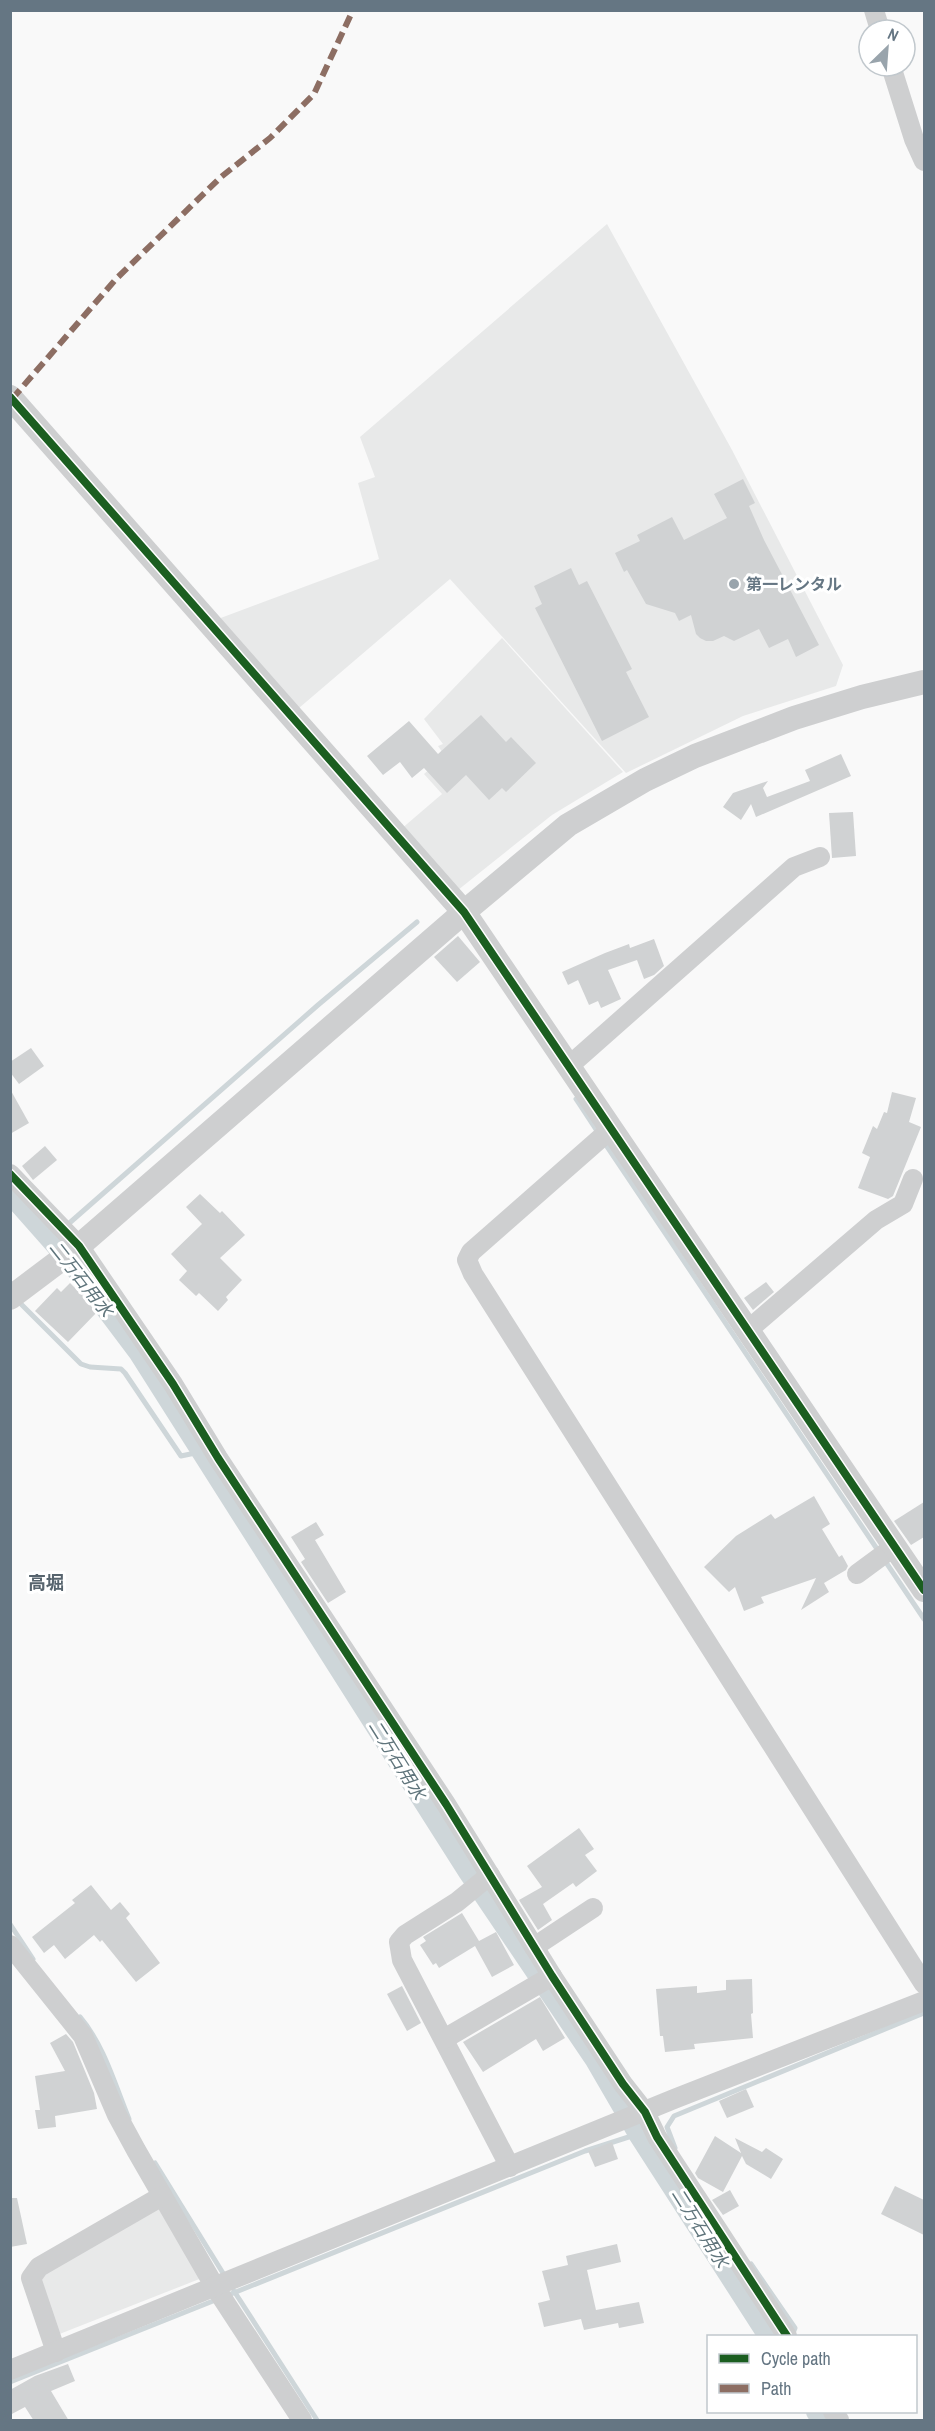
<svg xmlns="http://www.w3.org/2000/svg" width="935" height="2431" viewBox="0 0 935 2431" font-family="'Archivo Narrow','Noto Sans JP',sans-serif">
<rect width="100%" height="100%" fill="#f9f9f9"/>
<g fill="#e8e9e9">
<path d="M607,224L732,450L843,665L836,686L743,716L626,773L450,579L299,708L218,619L379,559L358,483L375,477L360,437Z"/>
<path d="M502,638L623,772L552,815L458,890L400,830L442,794L424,774L445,756L438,746L443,744L424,719Z"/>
<path d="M159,2205L202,2278L57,2335L38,2275Z"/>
</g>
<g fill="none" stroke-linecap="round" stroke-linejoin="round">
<g stroke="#ced6d9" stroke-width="5">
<path d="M576,1099L599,1134"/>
<path d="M604,1142L924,1619"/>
<path d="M66,1226L318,1005L417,922"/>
<path d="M17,1300L81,1364L90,1367L121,1369L125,1373L181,1456L200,1452"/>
<path d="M10,1924L33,1959"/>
<path d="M80,2017C104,2045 115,2085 129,2119"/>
<path d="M675,2148L667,2127L674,2116L924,2013"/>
<path d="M155,2163L226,2278"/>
<path d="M751,2264L795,2328L793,2333"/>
<path d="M234,2291L317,2420"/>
<path d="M226,2296L585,2151L638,2134"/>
<path d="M10,2382L218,2299"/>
</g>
<g stroke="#ced6d9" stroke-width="20">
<path d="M10,1194L71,1263L138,1352L468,1872L595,2060L638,2134L768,2336"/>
<path d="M816,2412L822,2420"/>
</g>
</g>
<g fill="#d0d2d3">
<path d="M743,479L755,503L749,506L764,540L819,645L796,657L788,639L769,648L759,629L734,641L724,636L713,641H706L700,638L696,634L691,615L679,621L675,613L646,604L627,570L624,572L615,553L640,541L637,535L672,517L684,540L727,518L714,494Z"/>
<path d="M571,568L579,585L587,581L632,669L626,672L649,717L602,741L535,608L542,604L534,586Z"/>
<path d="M481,715L506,742L511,737L536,763L506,792L502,788L489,800L466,775L447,793L424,768L412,778L400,762L383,775L367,756L409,721L438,754Z"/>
<path d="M841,754L851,776L756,817L751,804L741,820L723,807L733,793L768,781L763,788L767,797L810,781L805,770Z"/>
<path d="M853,812L856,856L832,858L829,813Z"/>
<path d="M458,936L480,962L457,982L434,957Z"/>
<path d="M654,939L664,966L654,975L644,979L637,960L608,970L621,999L601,1008L598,1001L589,1005L578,980L568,985L562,972L605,953L629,944L630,948Z"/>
<path d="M31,1048L44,1066L19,1084L10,1072V1062Z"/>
<path d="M10,1089L29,1123L10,1134Z"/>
<path d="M892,1092L916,1098L909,1122L921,1127L893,1196L888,1199L858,1188L870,1157L862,1153L873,1126L877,1129L884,1112L887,1113Z"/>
<path d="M45,1146L57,1160L33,1180L22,1166Z"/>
<path d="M200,1194L220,1213L222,1211L245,1235L220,1258L242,1280L226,1297L228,1300L218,1311L199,1293L196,1296L179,1280L187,1271L171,1254L202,1224L186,1207Z"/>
<path d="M766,1282L774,1292L753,1310L744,1298Z"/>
<path d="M70,1283L98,1311L68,1342L35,1311L57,1288L61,1292Z"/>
<path d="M814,1496L830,1524L822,1529L839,1557L842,1555L848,1566L846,1570L824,1583L829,1592L801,1610L816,1578L761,1597L764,1603L744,1611L735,1587L729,1592L704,1567L736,1536L771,1514L775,1519Z"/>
<path d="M924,1502V1537L911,1545L894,1521Z"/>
<path d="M316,1522L324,1535L315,1540L346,1592L328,1603L301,1562L305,1559L291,1537Z"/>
<path d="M579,1828L594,1849L585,1855L597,1871L576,1887L573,1883L543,1904L552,1920L538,1930L519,1900L542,1887L527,1866Z"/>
<path d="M91,1885L111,1910L120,1902L130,1914L126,1918L160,1963L136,1982L102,1940L100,1942L94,1935L65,1959L54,1945L44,1953L32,1937L75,1903L72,1900Z"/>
<path d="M462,1913L479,1941L496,1932L514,1965L492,1977L475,1946L439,1968L436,1963L433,1965L420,1945L426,1941L423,1937Z"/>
<path d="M752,1979L753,2013L751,2014L753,2038L694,2044L695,2049L665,2052L663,2036H660L656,1989L697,1986V1993L726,1990V1980Z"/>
<path d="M402,1986L421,2023L407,2031L387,1994Z"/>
<path d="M540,1997L565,2038L543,2051L536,2039L483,2072L463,2042Z"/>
<path d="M66,2034L73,2042L94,2093L97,2109L55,2116L56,2127L38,2129L35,2110H40L35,2076L65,2071L50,2043Z"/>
<path d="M746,2089L754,2107L727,2118L719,2101Z"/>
<path d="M715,2136L741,2153L735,2138L762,2152L766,2148L783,2159L771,2179L746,2164L742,2156L723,2192L698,2178L695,2173Z"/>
<path d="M612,2142L618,2159L595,2167L588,2151Z"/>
<path d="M895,2186L924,2200V2235L881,2214Z"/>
<path d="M730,2190L739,2206L723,2215L712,2200Z"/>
<path d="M10,2198H17L27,2244L10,2247Z"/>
<path d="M617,2244L621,2262L587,2270L596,2310L639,2302L644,2323L619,2328L618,2323L584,2330L581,2319L544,2327L538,2303L550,2300L542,2271L568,2265L566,2256Z"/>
<path d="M68,2364L75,2381L51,2391L69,2421H34L25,2407L10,2415V2390L35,2376Z"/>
</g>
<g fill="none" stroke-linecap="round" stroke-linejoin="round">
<g stroke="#cecfd0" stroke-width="20">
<path d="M874,10L880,30"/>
<path d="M891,66L914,139L924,161"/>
<path d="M569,1066L794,867L820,857"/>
<path d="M611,1129L471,1252L467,1260L473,1274L924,1984"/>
<path d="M10,1174L79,1246L173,1384L218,1458L446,1804L552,1976L623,2084L645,2112L657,2137L787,2336"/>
<path d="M748,1330L876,1220L903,1204L913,1179"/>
<path d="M857,1574L895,1546"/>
<path d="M490,1875L457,1902L405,1935L399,1942L402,1960L510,2167"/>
<path d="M10,1945L83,2036L117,2115L136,2150L215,2287L302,2420"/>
<path d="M534,1947L593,1908"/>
<path d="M444,2039L552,1976"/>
<path d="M56,2352L31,2278L39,2267L162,2196"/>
<path d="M10,2370L674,2099L924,2001"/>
<path d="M833,2412L839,2420"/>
</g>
<g stroke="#cecfd0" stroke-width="24">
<path d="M10,397L464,912L924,1590"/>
<path d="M10,1298L79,1246L464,912L568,825L645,780L695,756L794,718L862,697L924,682"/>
</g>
<path stroke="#8d6e63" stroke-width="6" stroke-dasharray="12 6" stroke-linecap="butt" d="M12,399L116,279L221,177L270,138L314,94L353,10"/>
<defs>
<g id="cycleway">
<path d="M10,397L464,912L924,1590"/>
<path d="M10,1174L79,1246L173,1384L218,1458L446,1804L552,1976L623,2084L645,2112L657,2137L787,2336"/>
</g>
</defs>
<use href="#cycleway" stroke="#fff" stroke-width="11"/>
<use href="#cycleway" stroke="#1b5e20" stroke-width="8"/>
</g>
<circle fill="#99a4ac" stroke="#fff" stroke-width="2" cx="734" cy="584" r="6"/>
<g text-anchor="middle" stroke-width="6" stroke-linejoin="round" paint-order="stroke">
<g font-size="16" font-weight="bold" fill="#657683" stroke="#fff" text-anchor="start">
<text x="746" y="590">第一レンタル</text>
</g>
<g font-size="18" font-style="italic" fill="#60757c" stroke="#fff">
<text transform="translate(81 1279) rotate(52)" y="6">二万石用水</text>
<text transform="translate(397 1760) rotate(58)" y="6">二万石用水</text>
<text transform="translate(700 2228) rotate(58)" y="6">二万石用水</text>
</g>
<g font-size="18" font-weight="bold" fill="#57646e" stroke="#fff">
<text x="46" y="1589">高堀</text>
</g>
</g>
<rect width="935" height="2431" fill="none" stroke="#657683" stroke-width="24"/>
<rect x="707" y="2335" width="210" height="78" fill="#ffffff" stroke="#c1c8cd" stroke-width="1.5"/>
<rect x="719" y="2354" width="30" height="9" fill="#1b5e20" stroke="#c1c8cd" stroke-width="1.5"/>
<text x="761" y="2365" font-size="18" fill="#657683">Cycle path</text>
<rect x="719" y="2384" width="30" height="9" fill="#8d6e63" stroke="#c1c8cd" stroke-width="1.5"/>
<text x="761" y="2395" font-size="18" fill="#657683">Path</text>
<g transform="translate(887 48) rotate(25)"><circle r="28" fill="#ffffff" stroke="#c1c8cd" stroke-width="1.5"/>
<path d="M0-4.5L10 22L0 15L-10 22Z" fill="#99a4ac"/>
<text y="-9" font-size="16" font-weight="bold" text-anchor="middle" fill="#657683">N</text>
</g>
</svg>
